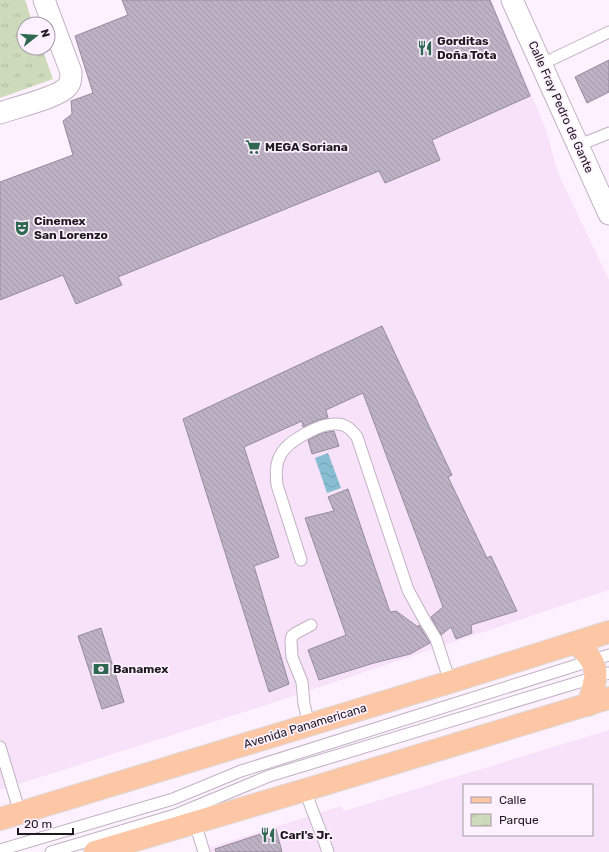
<svg xmlns="http://www.w3.org/2000/svg" width="609" height="852" viewBox="0 0 609 852" font-family="Rubik,sans-serif">
<defs>
<pattern id="park-tufts" width="24" height="20" patternUnits="userSpaceOnUse"><rect width="24" height="20" fill="#cedbbb"/><path d="M3 7l-1-3M5 7V3M7 7l1-3M15 17l-1-3M17 17v-4M19 17l1-3" fill="none" stroke="#b0bba0"/></pattern>
<pattern id="water-waves" width="16" height="10" patternUnits="userSpaceOnUse"><rect width="16" height="10" fill="#87bed2"/><path d="M0 5q4-4 8 0t8 0" fill="none" stroke="#74a3b4"/></pattern>
<pattern id="building-back-hatch" width="6" height="6" patternUnits="userSpaceOnUse"><rect width="6" height="6" fill="#bdb2c3"/><path d="M-1 5l2 2M0 0l6 6M5-1l2 2" fill="none" stroke="#a298a7"/></pattern>
</defs>
<rect width="100%" height="100%" fill="#fdf1ff"/>
<g fill="#f7e2f9" fill-rule="evenodd">
<path d="M122,0H491L546,129L557,171L609,280V590L260,707L0,790V182L73,155L63,121L72,114L93,93L75,36L128,15Z"/>
<path d="M609,730V852H195L341,806L344,811ZM464,785H592V835H464Z"/>
</g>
<path fill="url(#park-tufts)" d="M0,0H25L33,24H24V48H42L53,79L0,98Z"/>
<path fill="url(#water-waves)" d="M328,453L341,488L327,493L315,458Z"/>
<g fill="url(#building-back-hatch)" stroke="#958b9c">
<path d="M122,0H490L530,96L432,140L440,160L385,183L379,171L118,277L122,285L76,304L63,275L0,300V182L73,155L63,121L72,114L71,101L93,93L75,36L128,15Z"/>
<path d="M609,60V92L587,103L575,77Z"/>
<path d="M382,326L452,475L448,477L487,558L491,556L517,611L471,625L472,633L456,639L451,627L441,635L431,617L443,607L363,393L326,410L328,418L318,420L303,427L302,421L244,447L279,557L254,566L289,684L269,692L183,419Z"/>
<path d="M334,431L339,446L312,454L308,440L323,433Z"/>
<path d="M348,489L390,612L396,611L418,627L419,625L430,643L410,654L374,663L319,680L308,650L346,635L305,518L334,511L328,497Z"/>
<path d="M101,628L124,702L102,709L78,636Z"/>
<path d="M276,829L282,852H216L215,849Z"/>
</g>
<g fill="none" stroke-linecap="round" stroke-linejoin="round">
<defs>
<g id="lane">
<path d="M542,64L609,32"/>
<path d="M579,145L609,133"/>
<path d="M301,560L277,485C276,474 275,464 281,454C288,441 319,424 334,424C345,423 351,429 357,437L408,590L425,621L436,639L450,682"/>
<path d="M309,724L304,704L302,682L292,657L291,641L292,636L296,633L311,625"/>
<path d="M0,747L20,813"/>
<path d="M305,790C312,811 321,831 328,852"/>
<path d="M195,823L204,852"/>
<path d="M0,850L173,799L241,771L609,655"/>
<path d="M51,852L175,815L269,776L609,673"/>
</g>
<g id="street">
<path d="M512,0L609,214"/>
<path d="M0,113C14,108 59,97 67,87C71,83 71,78 71,72L44,0"/>
</g>
<g id="primary">
<path d="M576,643C601,665 598,675 588,705"/>
<path d="M0,819L450,682L609,632"/>
<path d="M95,852L305,790L609,698"/>
</g>
</defs>
<use href="#lane" stroke="#c1b2c3" stroke-width="13"/>
<use href="#street" stroke="#c1b2c3" stroke-width="23"/>
<use href="#primary" stroke="#dbdadb" stroke-width="24"/>
<use href="#lane" stroke="#fff" stroke-width="11"/>
<use href="#street" stroke="#fff" stroke-width="21"/>
<use href="#primary" stroke="#fdc7a6" stroke-width="22"/>
</g>
<defs>
<symbol id="restaurant-bare" viewBox="-9 -9 18 18"><path d="M-5-6h1v4h1v-4h1v4h1v-4h1v5L-1.5 .5V6h-2V.5L-5-1ZM5-6V6H3V1.5H1.5Q1.5-4 5-6Z" fill="#2f6850" stroke="#fdf1ff" stroke-width="2.5" paint-order="stroke"/></symbol>
<symbol id="supermarket-bare" viewBox="-9 -9 18 18"><path d="M-6-5.5h2.5l.6 2H6L4.5 2H-2.5L-4.4-4H-6ZM-1.5 3.2a1.3 1.3 0 1 0 .1 0ZM3 3.2a1.3 1.3 0 1 0 .1 0Z" fill="#2f6850" stroke="#fdf1ff" stroke-width="2.5" paint-order="stroke"/></symbol>
<symbol id="theatre-bare" viewBox="-9 -9 18 18"><path d="M-5-5.5Q0-4 5-5.5V0Q5 5 0 6Q-5 5-5 0ZM-3.3-2.5H-1v1.5H-3.3ZM1-2.5H3.3v1.5H1ZM-2.8 1Q0 5.5 2.8 1Z" fill="#2f6850" stroke="#fdf1ff" stroke-width="2.5" paint-order="stroke"/></symbol>
<symbol id="bank-bare" viewBox="-9 -9 18 18"><path d="M-6-4H6V4H-6ZM0-2.3a2.3 2.3 0 1 0 0 4.6a2.3 2.3 0 1 0 0-4.6Z" fill="#2f6850" stroke="#fdf1ff" stroke-width="2.5" paint-order="stroke"/></symbol>
</defs>
<g fill-rule="evenodd">
<use href="#restaurant-bare" x="414" y="37" width="22" height="22"/>
<use href="#supermarket-bare" x="242" y="136" width="22" height="22"/>
<use href="#theatre-bare" x="11" y="217" width="22" height="22"/>
<use href="#bank-bare" x="90" y="658" width="22" height="22"/>
<use href="#restaurant-bare" x="257" y="824" width="22" height="22"/>
</g>
<g text-anchor="middle" stroke-width="3.5" stroke-linejoin="round" paint-order="stroke">
<g font-size="12" font-weight="bold" fill="#1f1a20" stroke="#fdf1ff" text-anchor="start">
<text x="437" y="45">Gorditas<tspan x="437" dy="14">Doña Tota</tspan></text>
<text x="265" y="151">MEGA Soriana</text>
<text x="34" y="225">Cinemex<tspan x="34" dy="14">San Lorenzo</tspan></text>
<text x="113" y="673">Banamex</text>
<text x="280" y="839">Carl's Jr.</text>
</g>
<g font-size="12" fill="#1f1a20" stroke="#fdf1ff">
<text transform="translate(561 107) rotate(66)" y="4">Calle Fray Pedro de Gante</text>
<text transform="translate(305 726) rotate(-17)" y="4">Avenida Panamericana</text>
</g>
</g>
<rect x="463" y="784" width="130" height="52" fill="#fdf1ff" stroke="#a49ba6"/>
<rect x="471" y="797" width="20" height="6" fill="#fdc7a6" stroke="#a49ba6"/>
<text x="499" y="804" font-size="12" fill="#1f1a20">Calle</text>
<rect x="471" y="814" width="20" height="12" fill="url(#park-tufts)" stroke="#a49ba6"/>
<text x="499" y="824" font-size="12" fill="#1f1a20">Parque</text>
<g transform="translate(36 36) rotate(73)"><circle r="19" fill="#fdf1ff" stroke="#a49ba6"/>
<path d="M0-3L7 15L0 10L-7 15Z" fill="#2f6850"/>
<text y="-6" font-size="11" font-weight="bold" text-anchor="middle" fill="#1f1a20">N</text>
</g>
<path d="M18 828v6h55v-6" fill="none" stroke="#1f1a20" stroke-width="2"/>
<text x="24" y="828" font-size="12" fill="#1f1a20" stroke="#fdf1ff" stroke-width="3" paint-order="stroke">20 m</text>
</svg>
